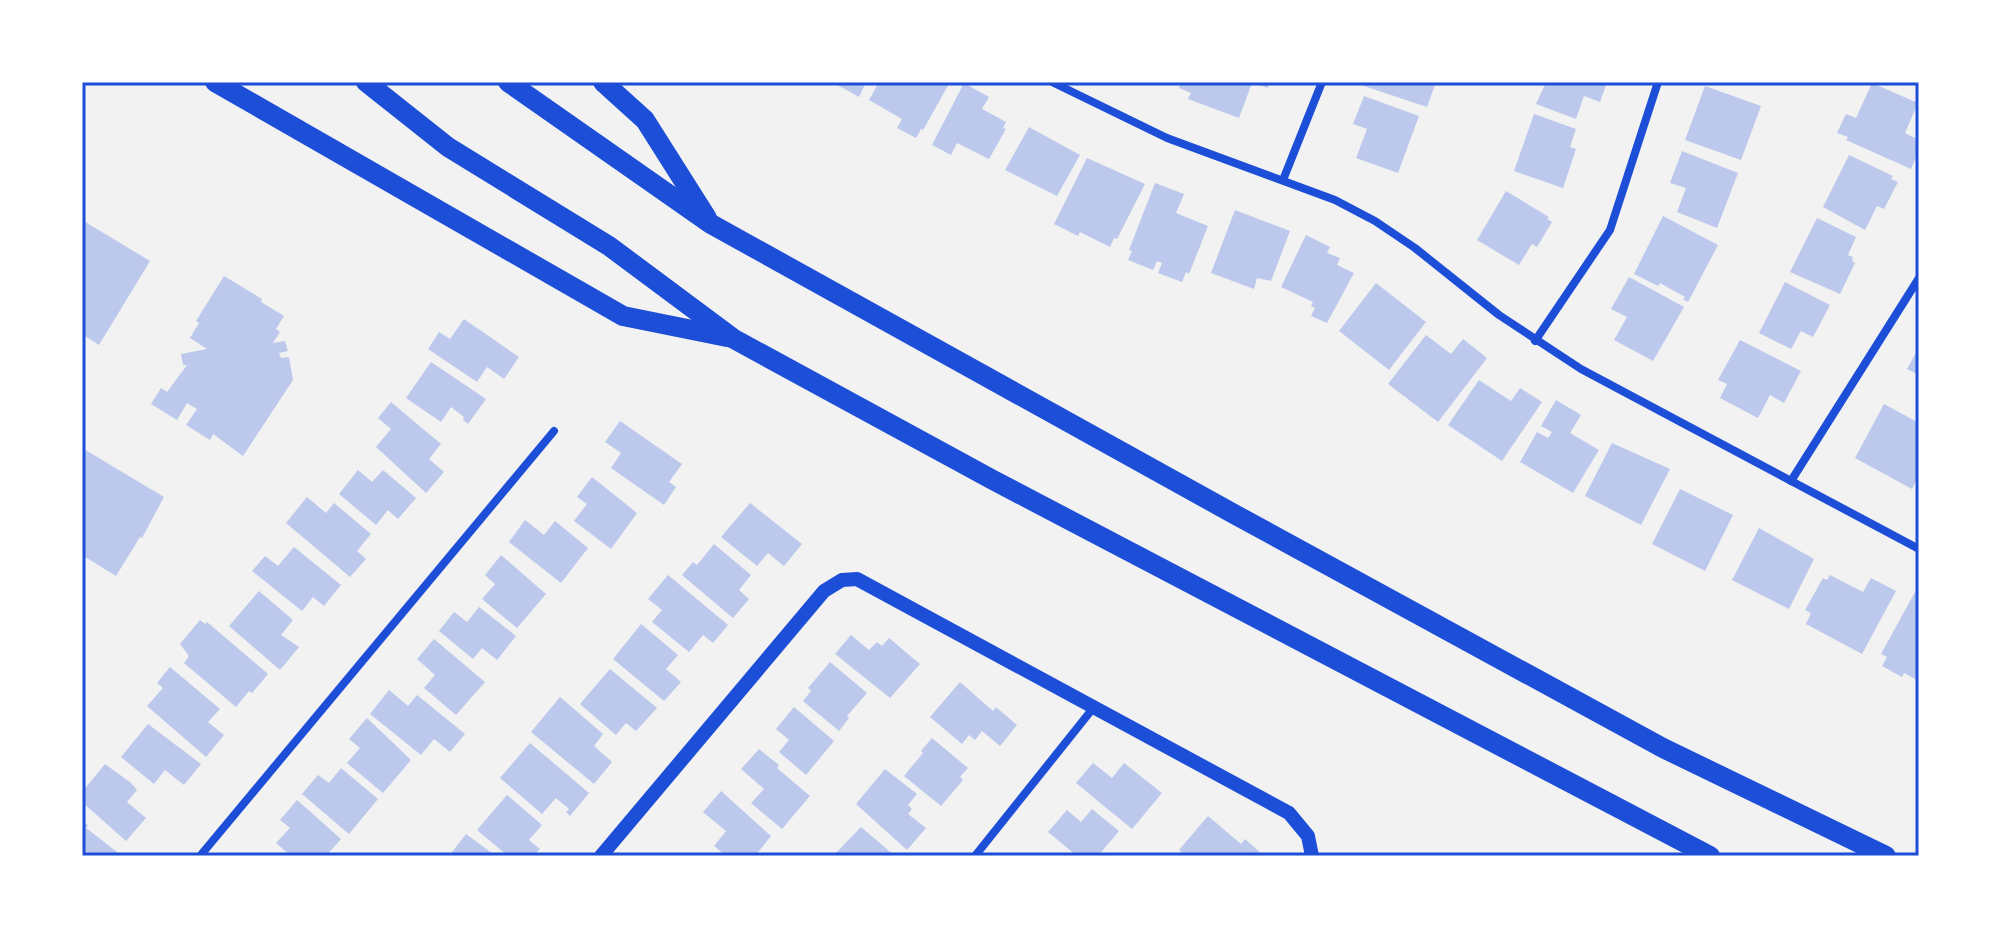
<svg xmlns="http://www.w3.org/2000/svg" width="2001" height="938" viewBox="0 0 2001 938" font-family="'Golos Text',sans-serif">
<rect width="100%" height="100%" fill="#f2f2f2"/>
<g fill="#bdc9ec">
<path d="M832,82H866L859,97Z"/>
<path d="M879,82H950L923,130L921,129L916,138L897,128L902,119L869,100Z"/>
<path d="M1181,82H1270L1268,88L1252,83L1239,118L1188,99L1191,93L1179,88Z"/>
<path d="M1362,82H1436L1427,107L1361,85Z"/>
<path d="M1607,82L1600,102L1584,96L1576,119L1536,104L1546,82Z"/>
<path d="M964,83L989,97L982,109L1006,122L1003,128L1006,129L989,159L957,143L951,155L932,145Z"/>
<path d="M1872,83L1918,103L1905,133L1919,140V150L1911,169L1846,140L1848,137L1837,133L1846,114L1856,118Z"/>
<path d="M1705,86L1761,106L1741,160L1685,140Z"/>
<path d="M1364,96L1419,116L1398,173L1356,158L1367,129L1353,124Z"/>
<path d="M1534,114L1576,129L1570,147L1576,149L1563,188L1514,171Z"/>
<path d="M1029,127L1080,155L1057,196L1005,170Z"/>
<path d="M1682,151L1738,173L1717,228L1677,212L1686,188L1670,183Z"/>
<path d="M1849,155L1893,176L1891,179L1898,182L1884,209L1877,206L1865,230L1823,207Z"/>
<path d="M1087,158L1145,184L1117,239L1114,238L1110,247L1080,232L1078,236L1054,224Z"/>
<path d="M1155,183L1184,194L1176,213L1208,226L1189,274L1186,272L1182,282L1158,273L1162,263L1157,261L1153,270L1128,260L1132,251L1129,250Z"/>
<path d="M1506,191L1549,217L1547,219L1552,222L1537,247L1532,244L1519,265L1477,240Z"/>
<path d="M1235,210L1290,231L1271,281L1257,278L1254,289L1211,273Z"/>
<path d="M1663,216L1718,245L1688,302L1683,299L1685,297L1660,283L1658,286L1634,274Z"/>
<path d="M1817,218L1856,237L1848,255L1853,257L1852,261L1855,263L1840,294L1790,272Z"/>
<path d="M82,220L150,261L99,345L82,334Z"/>
<path d="M1306,235L1330,247L1327,253L1340,258L1337,265L1354,273L1327,323L1311,316L1315,308L1311,306L1313,302L1281,287Z"/>
<path d="M224,276L262,299L261,302L284,316L276,329L280,332L273,343L285,341L288,351L279,353L281,358L289,357L293,380L243,456L213,434L210,440L186,425L197,409L187,403L177,420L151,404L161,388L167,392L187,365H183L181,354L207,349L190,338L199,323L196,321Z"/>
<path d="M1629,277L1684,307L1653,361L1614,340L1627,317L1611,309Z"/>
<path d="M1785,282L1830,305L1813,337L1801,331L1791,349L1759,333Z"/>
<path d="M1376,283L1426,322L1389,370L1339,331Z"/>
<path d="M464,319L519,357L504,379L487,367L477,382L428,349L439,332L450,339Z"/>
<path d="M1426,335L1451,354L1463,339L1487,358L1438,422L1388,384Z"/>
<path d="M1740,340L1801,371L1784,403L1770,395L1758,418L1720,398L1727,384L1718,380Z"/>
<path d="M1919,347V375L1907,369Z"/>
<path d="M431,362L486,399L468,424L463,420L464,417L451,407L441,422L406,398Z"/>
<path d="M1479,380L1511,401L1520,388L1542,402L1502,461L1448,425Z"/>
<path d="M1556,400L1581,415L1570,433L1599,450L1573,493L1520,462L1537,432L1548,438L1552,432L1541,426Z"/>
<path d="M391,402L441,444L429,459L444,472L426,493L376,447L391,429L378,418Z"/>
<path d="M1884,404L1919,423V475L1912,489L1855,458Z"/>
<path d="M620,421L682,464L669,482L676,487L664,505L611,468L621,453L605,442Z"/>
<path d="M1612,443L1670,469L1641,525L1585,496Z"/>
<path d="M82,448L164,497L142,538L140,537L116,576L82,555Z"/>
<path d="M358,470L372,482L383,470L416,498L398,519L388,510L376,525L339,494Z"/>
<path d="M592,477L637,513L611,549L574,521L587,504L577,497Z"/>
<path d="M1680,489L1733,515L1705,571L1652,544Z"/>
<path d="M307,497L326,513L334,503L371,534L357,551L366,559L350,577L286,523Z"/>
<path d="M750,503L802,544L784,566L768,553L757,566L721,537Z"/>
<path d="M525,520L544,535L555,521L588,548L561,583L509,542Z"/>
<path d="M1759,528L1814,559L1789,609L1732,580Z"/>
<path d="M714,544L751,575L739,590L749,599L733,618L682,575L693,562L697,565Z"/>
<path d="M294,547L341,585L324,606L313,597L302,611L252,571L265,556L278,566Z"/>
<path d="M501,555L546,594L517,628L482,599L495,584L485,575Z"/>
<path d="M668,575L728,625L713,643L703,635L689,652L652,622L662,610L648,599Z"/>
<path d="M1830,575L1863,592L1871,578L1896,591L1862,654L1806,624L1811,613L1805,610L1823,578L1827,580Z"/>
<path d="M259,591L293,620L281,635L299,647L280,670L229,626Z"/>
<path d="M1915,592L1919,595V681L1904,673L1902,677L1882,666L1887,657L1881,654Z"/>
<path d="M479,607L516,636L497,660L482,648L473,659L439,631L454,612L467,622Z"/>
<path d="M200,620L205,624L207,622L268,674L252,693L249,691L236,707L184,663L189,656L180,644Z"/>
<path d="M641,624L678,655L666,669L681,682L664,701L613,659Z"/>
<path d="M851,635L869,650L877,642L882,646L889,638L920,664L890,698L835,654Z"/>
<path d="M434,639L485,682L456,715L424,688L435,675L417,659Z"/>
<path d="M830,662L867,693L847,716L849,718L839,731L803,701L811,691L808,688Z"/>
<path d="M170,667L220,709L208,722L224,735L206,757L147,706L163,688L157,683Z"/>
<path d="M610,669L657,708L636,731L626,723L616,735L580,704Z"/>
<path d="M960,682L993,711L996,707L1017,725L1000,746L982,731L975,740L969,735L962,744L930,717Z"/>
<path d="M389,690L408,706L417,695L465,734L450,752L434,739L421,755L370,714Z"/>
<path d="M560,697L603,734L594,746L612,762L594,784L531,732Z"/>
<path d="M794,707L834,741L806,775L779,752L789,740L776,729Z"/>
<path d="M367,718L411,760L383,793L347,763L360,748L349,739Z"/>
<path d="M148,724L201,764L184,785L165,770L154,784L121,757Z"/>
<path d="M932,738L968,768L960,777L963,780L941,806L904,776L923,753L921,751Z"/>
<path d="M530,743L589,793L570,816L566,812L569,809L556,798L542,814L500,778Z"/>
<path d="M759,749L779,765L777,768L810,796L782,829L751,803L764,789L741,769Z"/>
<path d="M1093,763L1112,778L1124,763L1162,793L1132,829L1076,783Z"/>
<path d="M105,764L131,783L137,790L127,802L146,818L126,841L82,802V792Z"/>
<path d="M341,768L378,799L349,834L302,794L318,775L329,783Z"/>
<path d="M885,769L917,794L908,805L912,809L908,814L926,828L907,850L856,804Z"/>
<path d="M721,791L771,836L755,856H726L714,846L726,831L703,812Z"/>
<path d="M507,795L542,825L529,840L540,849L533,856H508L477,830Z"/>
<path d="M297,800L341,839L326,856H291L276,843L290,828L280,820Z"/>
<path d="M1092,809L1119,831L1098,856H1077L1048,832L1067,810L1081,822Z"/>
<path d="M1208,816L1241,844L1245,839L1264,856H1186L1179,850Z"/>
<path d="M82,821L88,825L86,828L117,852L114,856H82Z"/>
<path d="M861,827L895,856H833Z"/>
<path d="M466,834L496,856H449Z"/>
</g>
<g fill="none" stroke-linecap="round" stroke-linejoin="round">
<g stroke="#1d4ed8" stroke-width="8">
<path d="M1052,82L1167,138L1335,200L1375,221L1415,248L1499,315L1581,369L1919,549"/>
<path d="M1283,180L1322,82"/>
<path d="M1535,341L1610,230L1658,82"/>
<path d="M1791,481L1919,278"/>
<path d="M200,856L554,431"/>
<path d="M975,856L1094,707"/>
</g>
<path stroke="#1d4ed8" stroke-width="14" d="M601,856L824,591L842,580L857,579L1289,813L1308,836L1312,856"/>
<g stroke="#1d4ed8" stroke-width="20">
<path d="M215,82L623,316L727,337"/>
<path d="M366,82L448,147L609,246L734,339L993,480L1710,856"/>
<path d="M508,82L711,224L1234,514L1663,748L1886,856"/>
<path d="M603,82L645,120L707,218"/>
</g>
</g>
<rect width="2001" height="938" fill="none" stroke="#ffffff" stroke-width="168"/>
<rect x="84" y="84" width="1833" height="770" fill="none" stroke="#1d4ed8" stroke-width="3"/>
</svg>
